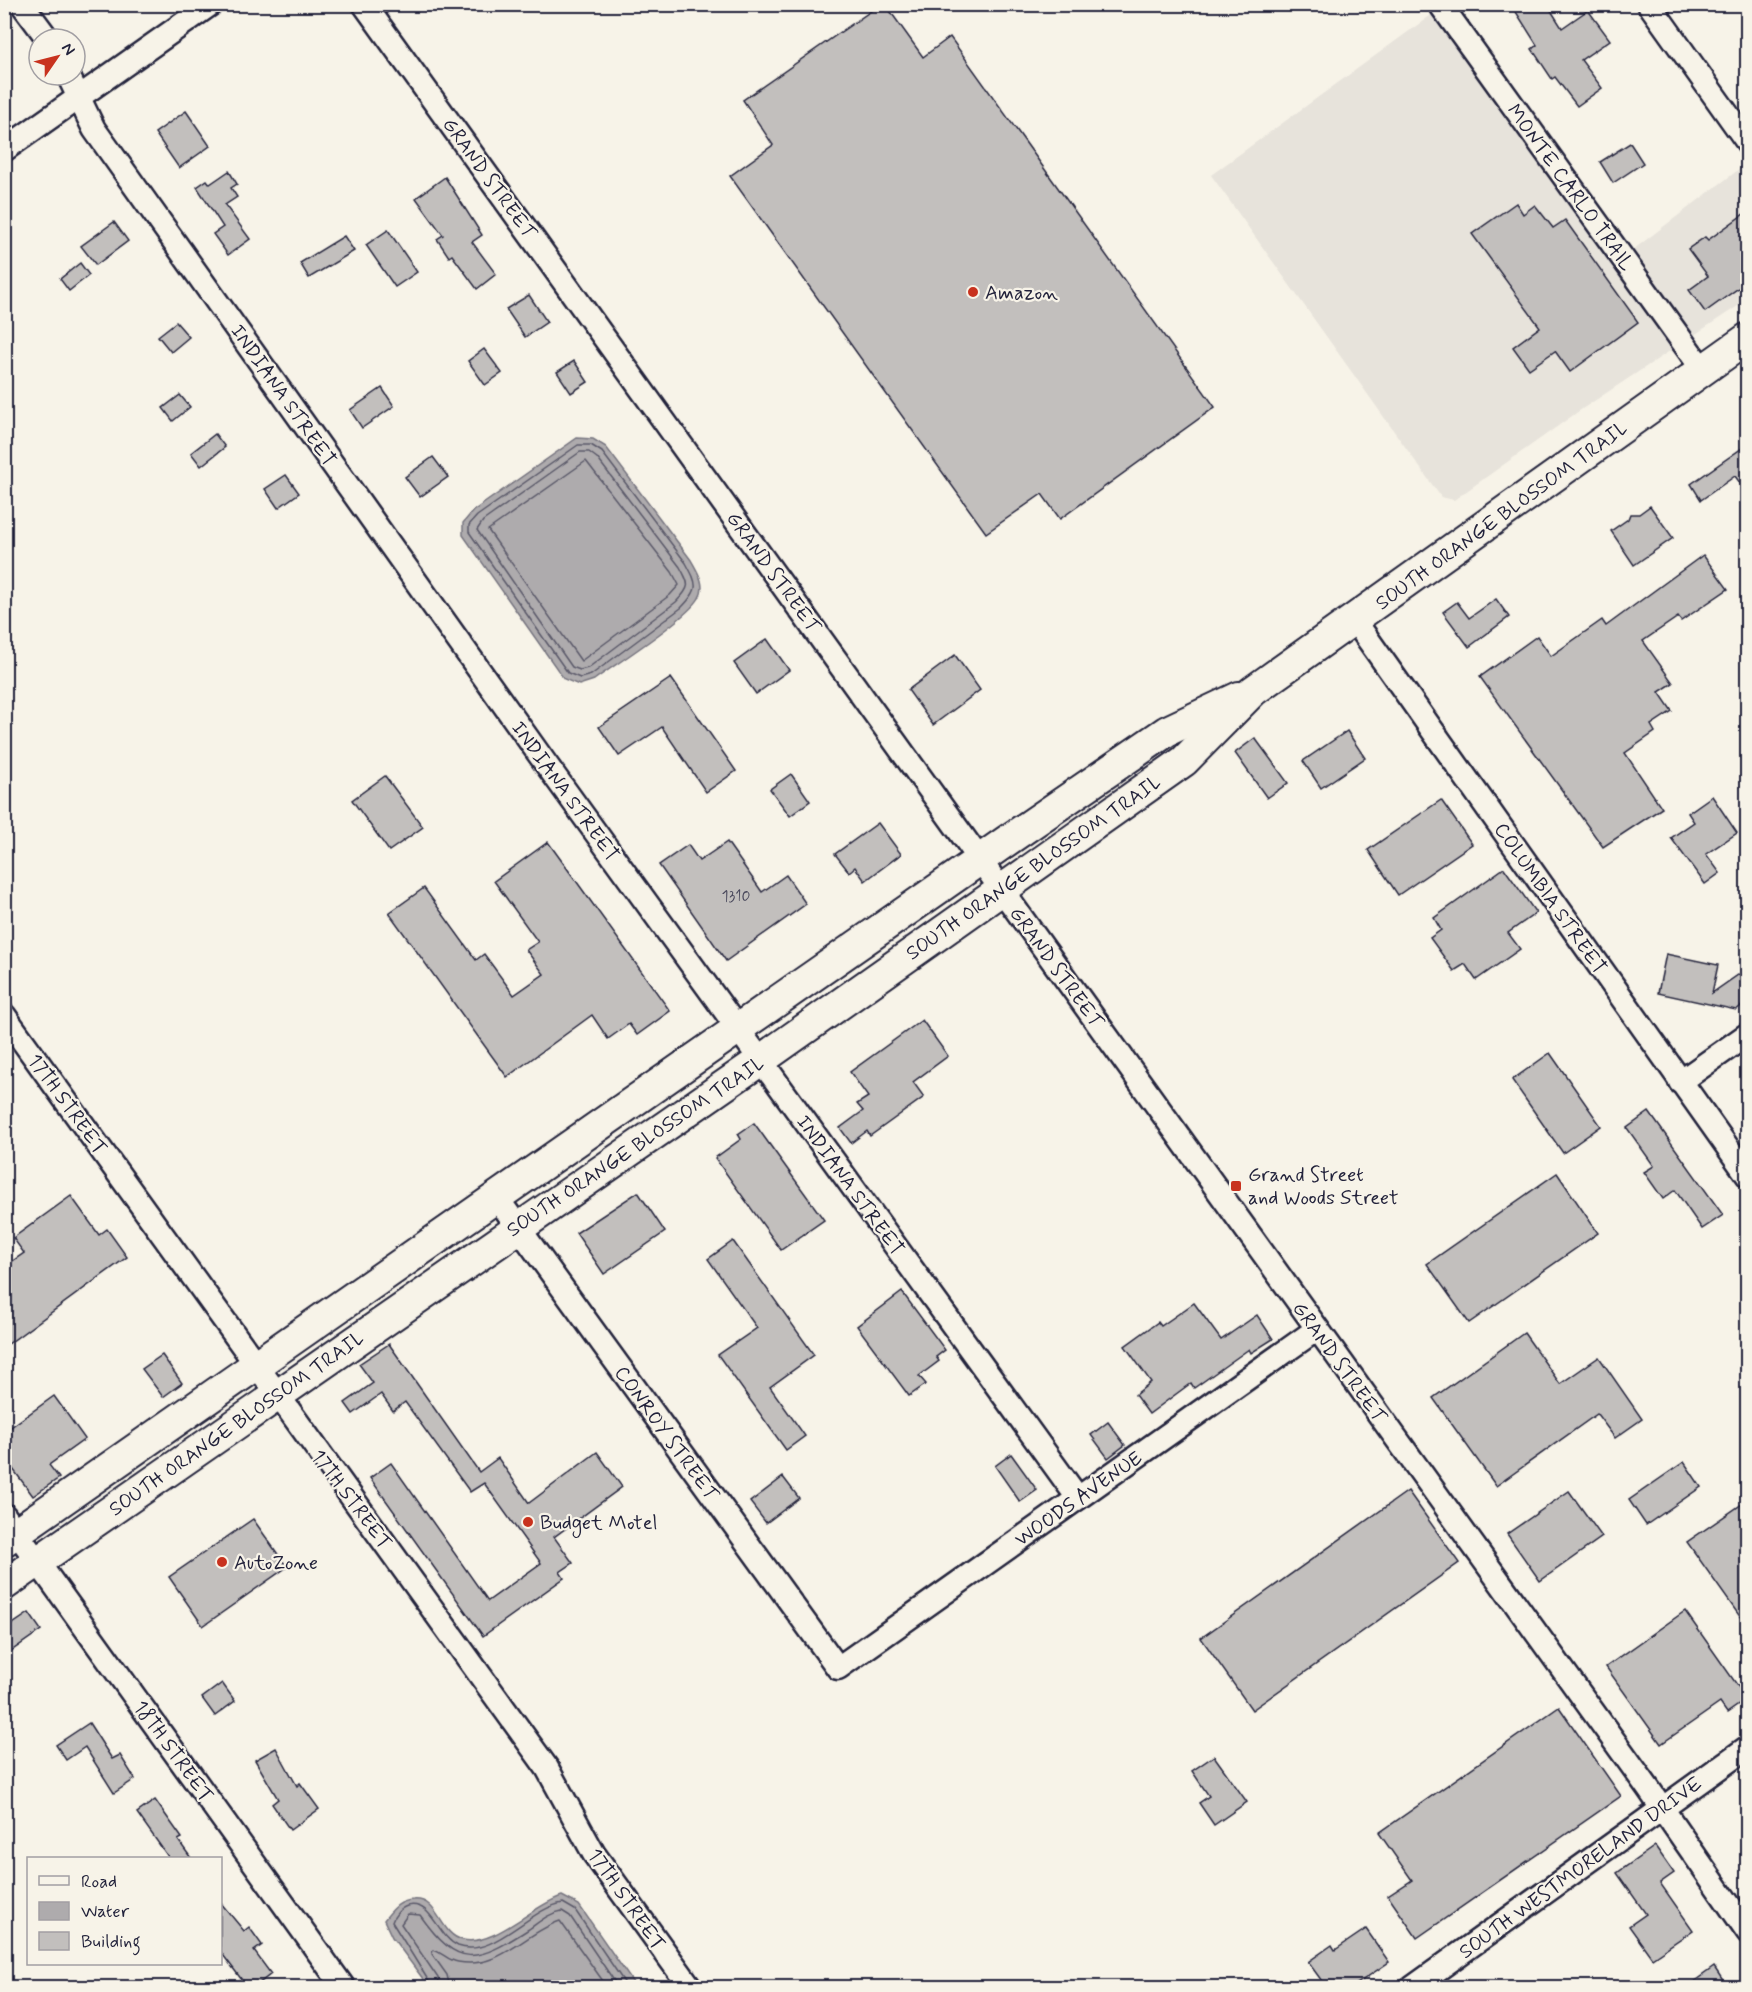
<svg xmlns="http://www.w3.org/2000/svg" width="1752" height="1992" viewBox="0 0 1752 1992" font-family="Mynerve,sans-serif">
<rect width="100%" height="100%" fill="#f7f3e8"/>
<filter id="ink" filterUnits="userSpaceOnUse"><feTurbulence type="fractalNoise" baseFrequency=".0167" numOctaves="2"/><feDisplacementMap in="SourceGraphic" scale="12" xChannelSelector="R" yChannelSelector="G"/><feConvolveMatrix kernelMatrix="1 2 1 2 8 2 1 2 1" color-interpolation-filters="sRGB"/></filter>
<g filter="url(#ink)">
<path fill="#e7e3db" d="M1434,13L1613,265L1746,164L1748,166L1747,300L1579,411L1454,500L1441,497L1211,175Z"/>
<g fill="#aeabad" stroke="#76747f" stroke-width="1.5">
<path d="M577,438L593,439L606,447L691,560C697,571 707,585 699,598C688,618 616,664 594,680L579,685L564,679L463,535V523L473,511Z"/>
<path d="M562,1896L579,1905L636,1987H429L392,1937L384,1920C393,1909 398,1901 413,1900C439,1897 439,1935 463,1940C494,1947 533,1905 562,1896Z"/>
</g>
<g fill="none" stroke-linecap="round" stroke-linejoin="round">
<g stroke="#5a5969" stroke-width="1.5">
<path d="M578,445H591L602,452L686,563C698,585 700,589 681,608L591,675L580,678L568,673L469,532V525L477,516Z"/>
<path d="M580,452H589L597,458L680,567C690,585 691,587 676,602L588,668L580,670L572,667L477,530L483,521Z"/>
<path d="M586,461L672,572L679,585L670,595L581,661L488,530Z"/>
<path d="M433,1988L392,1922C394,1916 400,1908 407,1906C432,1899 437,1937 458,1946C493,1959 530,1908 563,1903L575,1910L628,1988"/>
<path d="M441,1988L438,1978L401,1924L408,1914L420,1915C459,1970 476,1963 529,1929C539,1922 549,1913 562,1911L570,1916L619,1988"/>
<path d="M450,1988L447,1975L432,1954L433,1950C442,1952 448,1961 458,1962C500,1970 524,1933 560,1921L608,1988"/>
</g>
</g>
<g fill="#c2bfbd" stroke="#22223b" stroke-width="1.5">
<path d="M881,4H885L923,57L950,37L1215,407L1060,519L1042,494L986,533L730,176L773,145L743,100Z"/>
<path d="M1511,4H1547L1562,28L1588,10L1610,40L1581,60L1602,88L1577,106L1555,77L1552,79L1532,49L1537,45Z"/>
<path d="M186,111L210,146L179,168L155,133Z"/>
<path d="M1630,143L1643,163L1613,183L1600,162Z"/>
<path d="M229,171L237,184L231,188L237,197L225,205L250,239L228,255L213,234L223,227L197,187L207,180L210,184Z"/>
<path d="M445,177L482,235L472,242L496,274L477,289L452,255L449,257L437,239L443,235L416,198Z"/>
<path d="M1516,203L1523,214L1535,205L1553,228L1565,220L1638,322L1570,372L1555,351L1529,369L1513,347L1540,327L1472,234Z"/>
<path d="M1748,211V281L1705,312L1689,290L1708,276L1688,249L1705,237L1708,240Z"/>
<path d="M114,222L128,241L96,265L81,246Z"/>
<path d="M388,230L417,272L395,287L366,245Z"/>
<path d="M344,236L354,251L309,278L300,263Z"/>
<path d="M80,263L89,275L69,291L60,279Z"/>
<path d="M529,295L547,322L525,337L506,309Z"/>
<path d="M176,322L189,337L171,352L158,336Z"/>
<path d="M484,349L502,373L485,385L468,361Z"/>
<path d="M574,361L588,382L571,393L557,372Z"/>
<path d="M382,388L394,406L362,428L350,410Z"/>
<path d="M180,395L190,407L173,421L163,408Z"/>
<path d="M215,434L225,447L201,466L191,453Z"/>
<path d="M1748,444V494L1735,476L1701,500L1691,484Z"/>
<path d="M433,457L448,477L420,497L405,477Z"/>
<path d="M286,475L299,493L278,508L265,489Z"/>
<path d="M1650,506L1673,538L1634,565L1611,531L1628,519L1630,514H1639Z"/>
<path d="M1703,555L1728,589L1681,621L1678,617L1643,641L1673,683L1659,692L1672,711L1651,725L1655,732L1625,753L1662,808L1603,847L1480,677L1537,636L1551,656L1602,620L1606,626Z"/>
<path d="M1496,599L1509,617L1469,647L1443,612L1457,602L1469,618Z"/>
<path d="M767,639L789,670L756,694L734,663Z"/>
<path d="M955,655L980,690L933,725L908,690Z"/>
<path d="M671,678L736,771L706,792L662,727L619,756L599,727Z"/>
<path d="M1347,731L1365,758L1321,788L1303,761Z"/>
<path d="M1255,738L1288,783L1267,798L1235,753Z"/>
<path d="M791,774L810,801L790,816L770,789Z"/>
<path d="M385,776L423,827L389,851L352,800Z"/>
<path d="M1712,796L1737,833L1706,854L1720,873L1705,884L1671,838L1694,822L1688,813Z"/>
<path d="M1441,800L1472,844L1398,895L1368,850Z"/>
<path d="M878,823L901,854L865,881L855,867L849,872L835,854Z"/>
<path d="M548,842L670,1011L637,1035L629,1024L608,1039L592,1015L507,1077L389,913L424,888L476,960L484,954L514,995L544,974L526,950L538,942L494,881Z"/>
<path d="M727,842L762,892L786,875L806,904L726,961L659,865L688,845L699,861Z"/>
<path d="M1504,868L1536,913L1508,933L1520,949L1476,980L1465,964L1454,971L1430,938L1441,930L1434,918Z"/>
<path d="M1666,954L1718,965L1712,993L1748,968V1001L1736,1010L1658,993Z"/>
<path d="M922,1020L948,1056L913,1082L924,1097L870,1136L867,1131L851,1143L840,1128L863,1111L857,1104L868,1097L850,1072Z"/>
<path d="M1550,1053L1601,1126L1563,1153L1512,1080Z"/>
<path d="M1649,1112L1723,1215L1702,1229L1675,1190L1663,1199L1644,1172L1654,1166L1627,1128Z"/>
<path d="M754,1123L824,1220L781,1250L715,1158L741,1139L738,1134Z"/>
<path d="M1557,1173L1598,1233L1469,1323L1427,1264Z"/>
<path d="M638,1192L665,1232L604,1274L576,1233Z"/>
<path d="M71,1196L99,1235L107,1229L127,1257L4,1347V1304L11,1300L4,1291V1267L24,1253L13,1238Z"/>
<path d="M733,1241L814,1355L770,1387L805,1436L786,1450L718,1355L757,1328L708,1259Z"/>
<path d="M902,1292L945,1350L936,1357L939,1361L919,1376L926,1384L909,1396L857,1326Z"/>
<path d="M1194,1303L1221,1340L1257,1315L1273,1339L1251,1353L1249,1349L1194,1388L1191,1383L1149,1414L1135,1395L1151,1382L1125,1346L1158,1322L1161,1326Z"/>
<path d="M1524,1333L1560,1384L1599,1357L1642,1419L1615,1438L1597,1414L1496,1486L1433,1398Z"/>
<path d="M389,1344L479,1472L498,1458L529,1503L597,1452L622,1487L554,1537L573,1563L560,1572L564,1578L483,1636L370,1478L391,1463L488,1601L541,1563L484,1483L470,1492L405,1402L393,1411L381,1394L353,1414L345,1403L373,1383L359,1364Z"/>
<path d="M162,1355L182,1383L163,1397L142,1369Z"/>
<path d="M54,1396L85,1439L49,1465L59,1478L33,1496L4,1457V1432Z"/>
<path d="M1108,1422L1125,1445L1108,1458L1091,1435Z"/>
<path d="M1011,1454L1037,1490L1020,1502L995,1466Z"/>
<path d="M1684,1462L1701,1487L1646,1525L1629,1500Z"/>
<path d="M783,1477L799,1498L766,1523L750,1502Z"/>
<path d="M1408,1491L1459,1563L1252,1710L1201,1638Z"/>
<path d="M1569,1491L1602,1537L1540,1581L1507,1534Z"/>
<path d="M1748,1500V1628L1687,1542Z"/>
<path d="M253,1519L287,1567L203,1626L169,1577Z"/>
<path d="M1685,1611L1747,1699L1727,1713L1720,1703L1661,1744L1606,1667Z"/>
<path d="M29,1613L41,1630L4,1656V1630Z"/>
<path d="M222,1683L235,1701L215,1716L202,1698Z"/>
<path d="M1559,1707L1621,1796L1417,1938L1388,1896L1412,1880L1379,1833Z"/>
<path d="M89,1723L112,1759L120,1755L135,1779L114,1793L85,1747L66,1760L56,1745Z"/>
<path d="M276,1748L297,1786L300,1783L319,1809L290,1830L272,1804L278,1799L255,1760Z"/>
<path d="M1214,1756L1247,1802L1214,1825L1199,1803L1209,1796L1192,1771Z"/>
<path d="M155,1800L182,1838L178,1840L191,1858H169L137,1813Z"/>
<path d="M1655,1846L1674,1873L1660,1883L1693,1930L1652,1958L1629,1926L1646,1914L1617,1873Z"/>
<path d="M220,1902L244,1931L249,1927L262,1945L254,1951L271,1974L253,1988H248L220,1951Z"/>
<path d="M1366,1929L1389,1962L1351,1988H1327L1308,1962L1332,1945L1335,1950Z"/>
<path d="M1714,1967L1728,1988H1685Z"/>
</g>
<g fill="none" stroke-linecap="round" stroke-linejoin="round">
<defs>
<g id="minor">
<path d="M22,4L48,39"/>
<path d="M364,4L1648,1788L1748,1932"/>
<path d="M1440,4L1703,370"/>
<path d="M1649,4L1748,143"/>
<path d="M68,75L94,129L546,764L1078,1498"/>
<path d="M4,150L211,4"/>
<path d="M1355,621L1748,1176"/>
<path d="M4,1015L547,1768L594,1854L691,1988"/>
<path d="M1680,1082L1748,1034"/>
<path d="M497,1198L838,1668L1317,1329"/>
<path d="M4,1515L344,1988"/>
<path d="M1412,1988L1748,1747"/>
</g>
<g id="major">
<path d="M4,1541L1008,840L1167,731L1239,697"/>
<path d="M4,1585L761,1060L1184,761L1253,691L1748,338"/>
</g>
</defs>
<use href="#minor" stroke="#22223b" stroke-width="27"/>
<use href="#major" stroke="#22223b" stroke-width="34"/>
<use href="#minor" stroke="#f7f3e8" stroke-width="22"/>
<use href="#major" stroke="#f7f3e8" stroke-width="30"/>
</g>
</g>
<g fill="#c8321e" stroke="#f7f3e8" stroke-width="2">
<circle cx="973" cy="292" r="6"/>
<rect x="1230" y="1180" width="12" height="12" rx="3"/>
<circle cx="528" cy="1522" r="6"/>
<circle cx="222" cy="1562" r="6"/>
</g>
<g text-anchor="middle" stroke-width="4.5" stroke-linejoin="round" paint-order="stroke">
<g font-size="16" fill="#4a495c">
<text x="736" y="901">1310</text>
</g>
<g font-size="20" fill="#22223b" stroke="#f7f3e8">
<text transform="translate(490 178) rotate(54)" y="7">GRAND STREET</text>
<text transform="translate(1571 187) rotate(54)" y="7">MONTE CARLO TRAIL</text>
<text transform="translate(284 395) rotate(55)" y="7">INDIANA STREET</text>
<text transform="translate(1501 515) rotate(-36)" y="7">SOUTH ORANGE BLOSSOM TRAIL</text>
<text transform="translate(774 572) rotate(54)" y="7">GRAND STREET</text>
<text transform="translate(566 791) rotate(54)" y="7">INDIANA STREET</text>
<text transform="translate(1033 867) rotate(-35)" y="7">SOUTH ORANGE BLOSSOM TRAIL</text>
<text transform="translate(1551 898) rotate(55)" y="7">COLUMBIA STREET</text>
<text transform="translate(1057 967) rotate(54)" y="7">GRAND STREET</text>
<text transform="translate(68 1104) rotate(54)" y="7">17TH STREET</text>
<text transform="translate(635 1146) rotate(-34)" y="7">SOUTH ORANGE BLOSSOM TRAIL</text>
<text transform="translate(851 1185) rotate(54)" y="7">INDIANA STREET</text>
<text transform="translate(1340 1362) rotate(54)" y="7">GRAND STREET</text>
<text transform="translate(236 1423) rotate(-35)" y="7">SOUTH ORANGE BLOSSOM TRAIL</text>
<text transform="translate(667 1433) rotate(54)" y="7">CONROY STREET</text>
<text transform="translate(1078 1498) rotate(-35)" y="7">WOODS AVENUE</text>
<text transform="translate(352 1499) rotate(53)" y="7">17TH STREET</text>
<text transform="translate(174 1751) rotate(54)" y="7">18TH STREET</text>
<text transform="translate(1580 1867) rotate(-36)" y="7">SOUTH WESTMORELAND DRIVE</text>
<text transform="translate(627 1899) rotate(55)" y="7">17TH STREET</text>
</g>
<g font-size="20" fill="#22223b" stroke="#f7f3e8" text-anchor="start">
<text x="985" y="299">Amazon</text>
<text x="1248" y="1181">Grand Street<tspan x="1248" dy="23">and Woods Street</tspan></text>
<text x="540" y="1529">Budget Motel</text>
<text x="234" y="1569">AutoZone</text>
</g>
</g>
<rect width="1752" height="1992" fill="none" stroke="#f7f3e8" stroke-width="24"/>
<rect x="12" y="12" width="1728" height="1968" fill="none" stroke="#22223b" stroke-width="2" filter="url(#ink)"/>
<rect x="27" y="1857" width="195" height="108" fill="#f7f3e8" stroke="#a29fa3" stroke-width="1.5"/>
<rect x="39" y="1876" width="30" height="9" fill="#f7f3e8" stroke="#a29fa3" stroke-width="1.5"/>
<text x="81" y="1887" font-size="18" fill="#22223b">Road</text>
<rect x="39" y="1902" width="30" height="18" fill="#aeabad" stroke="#a29fa3" stroke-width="1.5"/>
<text x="81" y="1917" font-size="18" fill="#22223b">Water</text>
<rect x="39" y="1932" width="30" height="18" fill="#c2bfbd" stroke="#a29fa3" stroke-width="1.5"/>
<text x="81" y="1947" font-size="18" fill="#22223b">Building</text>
<g transform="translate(57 57) rotate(55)"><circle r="28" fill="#f7f3e8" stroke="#a29fa3" stroke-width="1.5"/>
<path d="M0-4.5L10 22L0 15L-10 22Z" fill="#c8321e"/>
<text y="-9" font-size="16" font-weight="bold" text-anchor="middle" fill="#22223b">N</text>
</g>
</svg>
